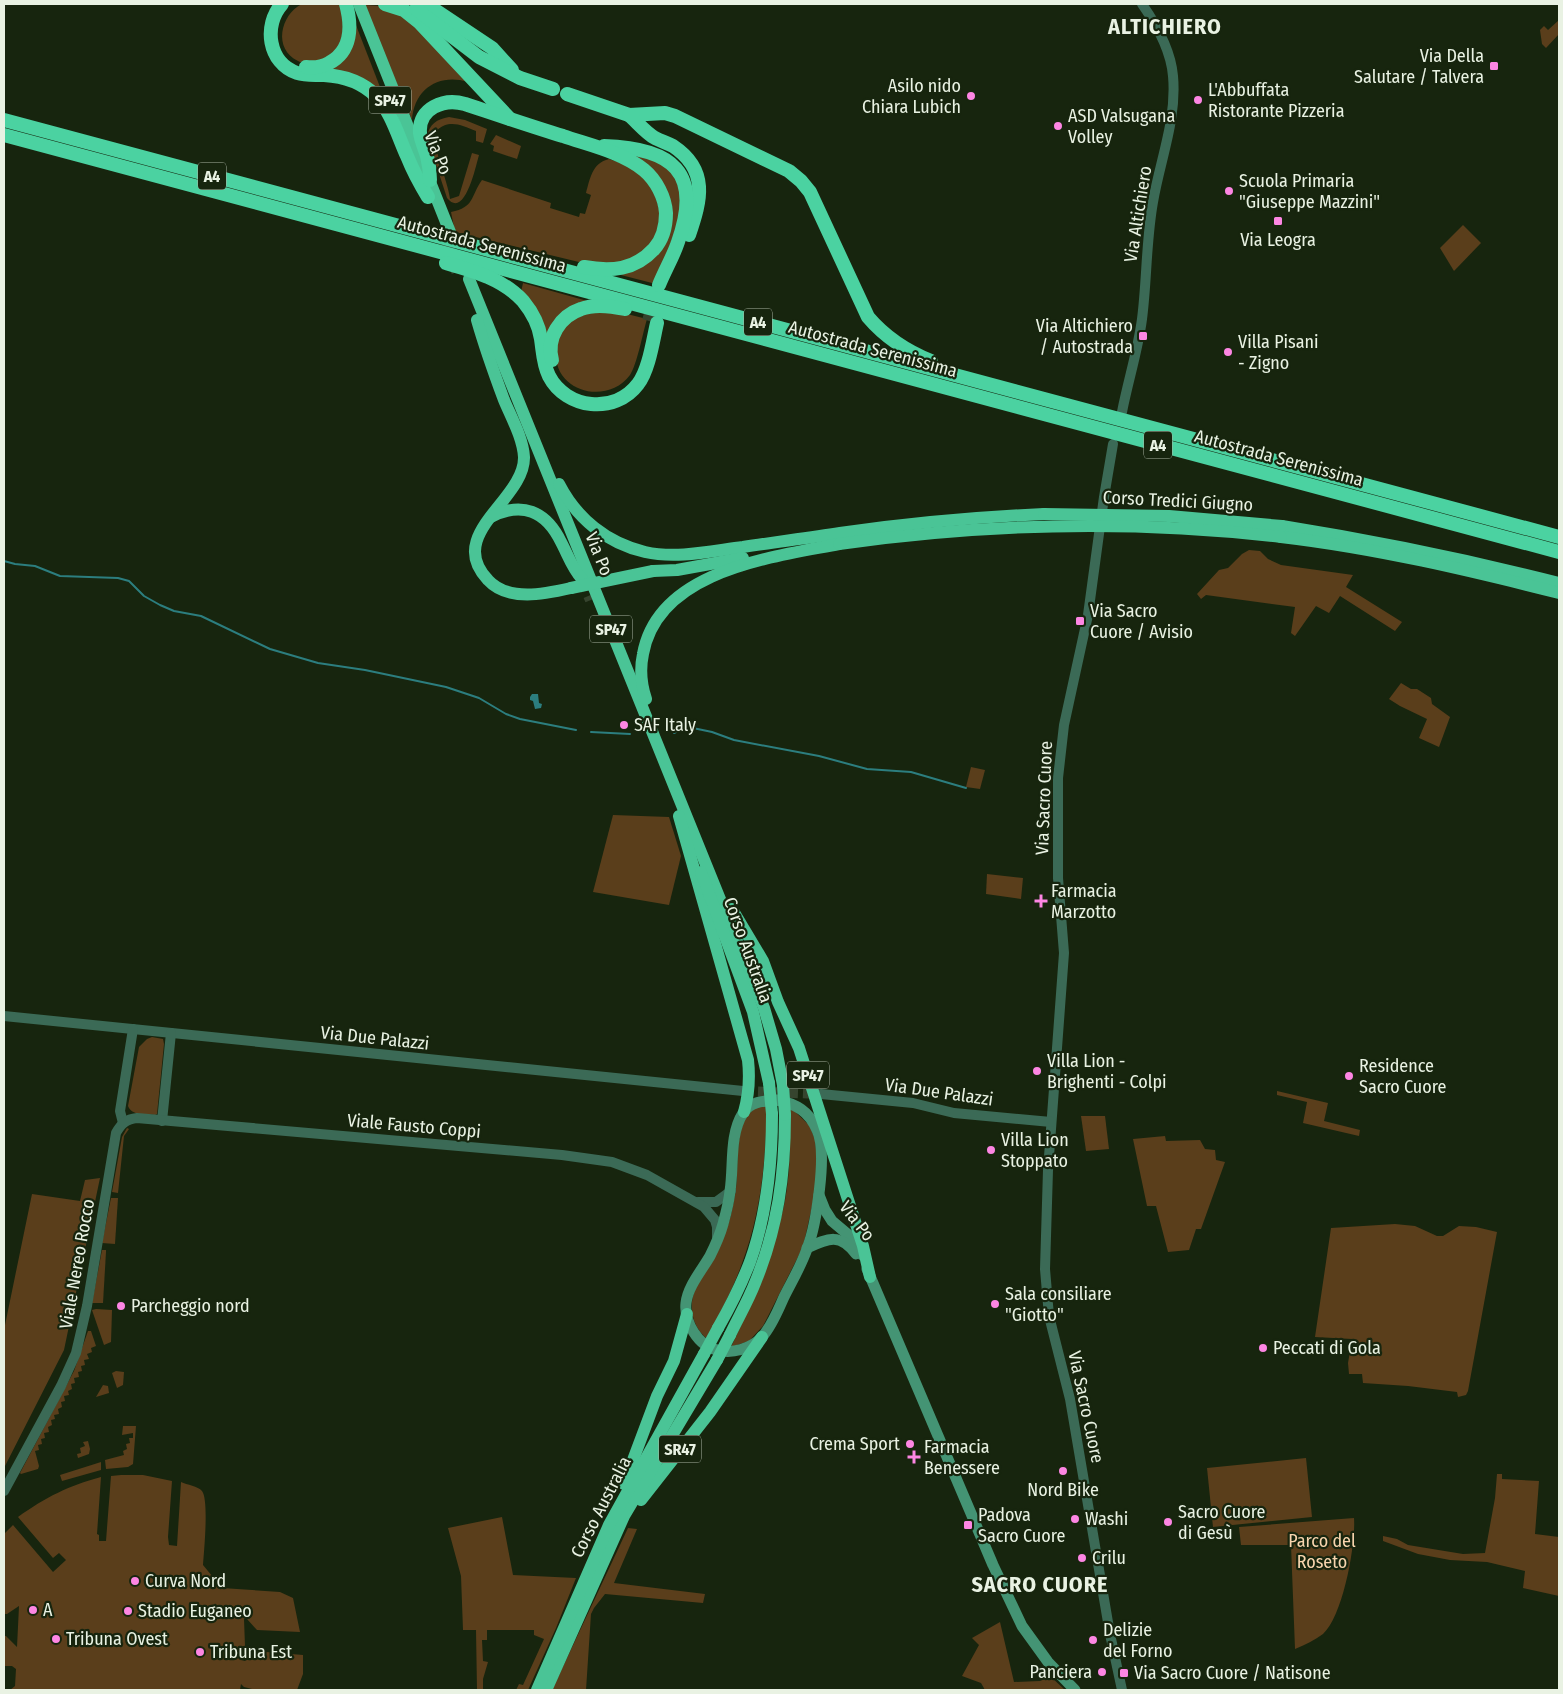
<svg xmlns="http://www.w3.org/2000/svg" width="1563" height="1694" viewBox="0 0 1563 1694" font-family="'Fira Sans Condensed',sans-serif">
<rect width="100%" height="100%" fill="#17250e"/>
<g fill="#5a3e1b">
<path d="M302,4H342L346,39L329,60C320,61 306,66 298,61C273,49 280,15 302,4Z"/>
<path d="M364,5L382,6L405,15L468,82C439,73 414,89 412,120Z"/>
<path d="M354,20L387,105L329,68Z"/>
<path d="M1559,20V34L1546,48L1542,44L1540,30L1544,26L1548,30Z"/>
<path d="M449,117L465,120L487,129L483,143L476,141V131C461,125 449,119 436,131C431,146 448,180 450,199L459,196L472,153L479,155C476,165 465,220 447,198L427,137C429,124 437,119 449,117Z"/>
<path d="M496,135L521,146L517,159L493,151L494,146L490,144Z"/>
<path d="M636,153L659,160L680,180L681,214L656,284L617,274L640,266L669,213L634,159Z"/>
<path d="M609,159L633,167L653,187L662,220L650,249L621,264L583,263L455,232L451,212C475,207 470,197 482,180L551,203L550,208L579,217L580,213L585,214L591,195L586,193C590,179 592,163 609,159Z"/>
<path d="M1463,225L1481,243L1454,271L1440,248Z"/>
<path d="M523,283L591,302L579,305L548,346L521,292Z"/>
<path d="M611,310L647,319C643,332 637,365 630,375C607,406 553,392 556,351C556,347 555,340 557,336C561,329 570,322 575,316Z"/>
<path d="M1249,550L1260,551L1268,559L1281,565L1353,575L1346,587L1402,622L1395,631L1340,596L1329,613L1316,606L1295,636L1291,633L1295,607L1206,595L1201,599L1197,594L1219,570L1228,568L1242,554Z"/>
<path d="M1401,683L1411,689H1417L1431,698L1432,704L1450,717L1439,747L1419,738L1427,719L1400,706L1389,699Z"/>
<path d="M971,767L985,770L980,789L966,787Z"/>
<path d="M613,815L669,817L681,856L669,905L593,892Z"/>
<path d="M987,874L1023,878L1021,899L986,894Z"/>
<path d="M152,1037L163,1039L164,1044L157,1114L155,1115C145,1114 132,1116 128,1106L139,1047L147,1039Z"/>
<path d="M1277,1091L1328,1103L1324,1121L1360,1130L1359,1136L1303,1123L1307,1102L1277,1095Z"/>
<path d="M767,1105C766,1160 761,1214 741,1266C732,1291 719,1315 707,1339C696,1329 691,1318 692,1302C694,1281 720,1246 728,1225C731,1216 733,1205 735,1195C740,1172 732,1126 753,1110C756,1107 762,1106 767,1105Z"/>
<path d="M790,1107L809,1125L815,1139L817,1160L815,1193L803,1247L763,1326L749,1341L731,1347C752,1303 771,1258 783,1210C791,1177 790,1141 790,1107Z"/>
<path d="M1081,1116H1105L1109,1149L1086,1151Z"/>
<path d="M127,1128L129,1129L124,1136L118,1193L112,1192L122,1137Z"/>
<path d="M1165,1136L1166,1141L1200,1140L1205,1149L1215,1150L1216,1160L1225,1162L1201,1229H1196L1189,1250L1168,1252L1156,1206H1147L1133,1139Z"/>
<path d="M100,1178L64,1350L4,1468V1330L32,1194L80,1201L85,1180Z"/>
<path d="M111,1198H118L115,1244L102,1243Z"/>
<path d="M1395,1224L1415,1226L1437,1236H1443L1459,1226L1476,1227L1497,1232L1468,1391L1466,1395L1458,1397L1457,1392L1408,1386L1363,1383L1362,1374H1349L1348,1363L1352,1339L1315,1337L1331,1228Z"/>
<path d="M102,1250H106V1252L103,1303H92Z"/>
<path d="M96,1309L112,1310L111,1342L104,1345L92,1310Z"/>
<path d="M88,1331H91L96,1346L91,1348L92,1352L87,1354L89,1359L84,1360L85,1365L81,1366L82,1371L78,1372L79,1377L74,1378L75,1383L71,1384L72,1389L68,1391L69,1395L64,1396L65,1401L61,1402L62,1407L58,1409L59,1414L54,1415L55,1419L51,1420L52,1425L48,1427L49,1432L44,1433L45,1438L41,1439L42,1444L38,1445L39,1450L35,1451L39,1466L38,1469L21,1474L20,1473L74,1371Z"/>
<path d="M116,1371L124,1372L123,1385L117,1388L112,1373Z"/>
<path d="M103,1385L108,1386L109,1393L96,1397Z"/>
<path d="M123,1426H136L133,1464L128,1467L106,1469L105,1460L124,1455L123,1451L127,1449L126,1444L130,1443L129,1438H133V1433L122,1435Z"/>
<path d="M88,1441L90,1449L89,1454L78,1458L77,1454L81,1453L80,1448L85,1446L83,1442Z"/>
<path d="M1306,1458L1312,1517L1213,1527L1207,1468Z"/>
<path d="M101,1462V1470L62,1481L60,1475Z"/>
<path d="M1497,1474H1502V1479L1539,1481L1535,1534L1559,1537V1596L1523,1588L1525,1571L1487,1562L1450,1560L1418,1554L1383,1541V1536L1397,1539L1408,1545L1463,1554L1485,1553L1495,1498Z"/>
<path d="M121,1475H143L172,1481L168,1537L169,1545L177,1546L181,1482C187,1485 198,1486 202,1491C209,1500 204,1551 203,1565L222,1588L280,1592L293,1598L300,1632L257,1630L247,1619H244L245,1646L243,1647L242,1660L245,1661L255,1651L303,1655V1674L297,1690L252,1689L244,1687L241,1684L240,1690H4H10L15,1686L16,1669L12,1666H4V1636H6L17,1647L19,1606L7,1614H4V1534L13,1525L53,1572L66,1560L59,1553L53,1558L18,1517C46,1497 68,1486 101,1477L97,1534L99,1535V1541H106L111,1476Z"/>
<path d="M502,1517L513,1575L576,1578L556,1628L528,1690H516L519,1684L523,1685L544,1639L534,1635V1630H487V1640H482L483,1661L488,1662L483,1679V1690H477L476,1630H463L461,1576L448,1528Z"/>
<path d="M1354,1518C1356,1544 1343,1616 1323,1634C1315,1640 1305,1645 1295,1649L1291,1545H1241L1239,1527Z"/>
<path d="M628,1528L637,1529L614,1583L705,1594L703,1603L605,1594L594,1608L591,1614L586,1690H552Z"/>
<path d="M1000,1622L1014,1682L1040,1681L1050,1676L1065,1690H985L981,1683L962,1676L979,1645L972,1638Z"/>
</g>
<path fill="#2c7e7f" d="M532,694H538L539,703L542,704L541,708L535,709L533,701L530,700V697Z"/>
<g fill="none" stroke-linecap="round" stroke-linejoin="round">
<g stroke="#2c7e7f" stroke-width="2">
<path d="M4,561L15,564L35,566L60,576L118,578L129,581L144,596L160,605L174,611L201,616L270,649L318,663L365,670L446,687L479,698L506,714L520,719L576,730"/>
<path d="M591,732L630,734"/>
<path d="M674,733L680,730L693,728L712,732L734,740L819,756L867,769L911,772L966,788"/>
</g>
<path stroke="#36442e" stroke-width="10" stroke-dasharray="10 5" stroke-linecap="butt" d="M743,1091L819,1094"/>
<g stroke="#36442e" stroke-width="12" stroke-dasharray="12 6" stroke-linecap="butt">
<path d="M440,227L459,276"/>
<path d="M582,579L591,600"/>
</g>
<path stroke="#36442e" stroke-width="14" stroke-dasharray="14 7" stroke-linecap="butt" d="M649,321L656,297"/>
<g stroke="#3b6a56" stroke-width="10">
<path d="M1122,412C1128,381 1138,350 1142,319C1147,280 1146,241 1153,202C1160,160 1177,120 1173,76C1171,51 1156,24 1142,4"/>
<path d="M1113,444L1104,497L1088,615L1064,725L1058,778V878L1064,953L1048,1170L1045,1269L1049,1316L1070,1399L1110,1634L1122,1690"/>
<path d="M4,1016L743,1091"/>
<path d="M821,1094L913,1103L954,1113L1051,1122"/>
<path d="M162,1121L171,1033"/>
<path d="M123,1123L120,1111L133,1029"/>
<path d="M698,1202H716L731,1191"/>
<path d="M4,1491L61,1386L76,1353L87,1306L116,1133C121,1124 126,1119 137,1118L562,1155L612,1162L647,1175L704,1207L715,1220L717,1227V1237"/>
</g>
<g stroke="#449474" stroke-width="11">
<path d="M777,1100C796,1104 809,1111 817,1130C828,1152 816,1226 807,1249C801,1266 792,1281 784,1297C778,1310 772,1326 762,1337C751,1349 732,1354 717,1350C698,1346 684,1322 686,1303C688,1286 702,1270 710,1256C715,1246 720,1235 723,1224C726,1213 729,1202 730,1191C734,1166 729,1135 743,1113C751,1101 764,1101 777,1100Z"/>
<path d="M819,1195L825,1210L832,1221L851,1237L862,1255"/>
<path d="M807,1248C829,1238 840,1233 856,1254"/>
<path d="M867,1269L993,1565L1022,1626L1048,1662L1075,1690"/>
</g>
<g stroke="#4ac496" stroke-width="12">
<path d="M359,4L450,232"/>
<path d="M469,279L764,1008L776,1049L783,1085"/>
<path d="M477,320C485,348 494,373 504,400C511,417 523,438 524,457C525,500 444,534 488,580C508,602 545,594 571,588"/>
<path d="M559,484C577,519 607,543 645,552C677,559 711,551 743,547C776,542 808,538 840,533C908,523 976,517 1044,514"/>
<path d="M491,517C522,501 546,511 561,542C568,555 572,568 582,579"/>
<path d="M1282,526C1376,541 1468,560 1559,583"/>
<path d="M1281,537C1375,548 1468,570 1559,593"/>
<path d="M653,571L677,570L743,558"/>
<path d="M646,699C641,684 640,668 643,654C658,570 773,557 839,544"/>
<path d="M679,816L748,1060C750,1078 749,1094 744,1112"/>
<path d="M701,872L753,1012L769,1083"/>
<path d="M732,909L763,961L778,1002L799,1048L863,1246L870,1277"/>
<path d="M718,1328C730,1307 741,1285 750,1262C767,1214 772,1165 772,1114"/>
<path d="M730,1335C738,1318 748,1301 755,1283C778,1227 785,1175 785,1115"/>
<path d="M624,1484L657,1396L674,1361L687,1314"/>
<path d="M641,1500L710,1412L762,1337"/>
<path d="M547,1688L624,1516L717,1360"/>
<path d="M537,1690L609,1525L704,1354"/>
</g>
<g stroke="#4bd2a1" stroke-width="14">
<path d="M282,4C263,25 268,63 297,73C306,76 315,75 324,75C343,76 362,82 376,96C391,111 398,136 407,156C413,171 420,184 428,197"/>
<path d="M385,4L404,10L419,22L510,119"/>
<path d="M426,4L492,48L512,70"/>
<path d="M416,9L479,57L520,78L553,89"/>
<path d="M306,67C314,68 322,67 329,63C352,51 352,26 346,4"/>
<path d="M567,94L629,115L665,113L675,116L789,171L801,181L810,192L868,317C885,337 906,351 931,361"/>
<path d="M629,115C637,122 646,133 655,138C661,141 667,143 673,146C709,170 701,200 689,235"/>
<path d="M4,120L1559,537"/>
<path d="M4,135L1559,552"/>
<path d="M604,146C672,148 703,172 678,242C673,257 665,270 659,285"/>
<path d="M430,180C430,172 429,164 427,156C425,149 421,141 420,133C418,108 444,98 465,104C498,115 530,126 563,136C589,145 622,152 644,170C656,180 665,197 666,213C666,226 663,239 654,249C635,270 611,272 584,267"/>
<path d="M446,263C474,271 503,279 523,301C532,312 539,325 541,339C543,352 543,364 549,376C566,409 615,415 638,384C649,370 653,340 657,323"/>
<path d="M552,360C546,338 560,316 581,309C594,304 611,306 625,309"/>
</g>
<g stroke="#4ac496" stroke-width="12">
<path d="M1044,514L1169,516L1282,526"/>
<path d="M839,544C987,523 1134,520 1281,537"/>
<path d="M571,588L653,571"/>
<path d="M769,1083L772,1114"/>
<path d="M783,1085L785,1115"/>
<path d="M704,1354L718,1328"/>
<path d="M717,1360L730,1335"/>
</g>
</g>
<g fill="#fd86e3" stroke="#17250e" stroke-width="2">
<rect x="1489" y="61" width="10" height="10" rx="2.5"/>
<circle cx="971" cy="96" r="5"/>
<circle cx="1198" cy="100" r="5"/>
<circle cx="1058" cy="126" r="5"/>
<circle cx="1229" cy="191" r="5"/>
<rect x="1273" y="216" width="10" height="10" rx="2.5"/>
<rect x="1138" y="331" width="10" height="10" rx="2.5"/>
<circle cx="1228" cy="352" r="5"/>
<rect x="1075" y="616" width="10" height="10" rx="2.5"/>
<circle cx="624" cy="725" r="5"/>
<path d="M1038.5 893.5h5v5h5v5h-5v5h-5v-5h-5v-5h5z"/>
<circle cx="1037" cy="1071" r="5"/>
<circle cx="1349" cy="1076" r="5"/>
<circle cx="991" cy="1150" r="5"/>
<circle cx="995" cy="1304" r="5"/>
<circle cx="121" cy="1306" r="5"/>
<circle cx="1263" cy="1348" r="5"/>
<circle cx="910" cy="1444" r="5"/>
<path d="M911.5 1449.5h5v5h5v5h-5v5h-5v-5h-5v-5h5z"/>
<circle cx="1063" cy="1471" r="5"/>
<circle cx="1075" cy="1519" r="5"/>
<circle cx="1168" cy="1522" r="5"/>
<rect x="963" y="1520" width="10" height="10" rx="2.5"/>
<circle cx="1082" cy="1558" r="5"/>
<circle cx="135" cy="1581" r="5"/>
<circle cx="33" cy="1610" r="5"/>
<circle cx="128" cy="1611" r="5"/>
<circle cx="56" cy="1639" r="5"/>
<circle cx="1093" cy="1640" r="5"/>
<circle cx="200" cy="1652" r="5"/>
<circle cx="1102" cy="1672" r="5"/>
<rect x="1119" y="1668" width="10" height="10" rx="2.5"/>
</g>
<g text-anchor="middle" stroke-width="4.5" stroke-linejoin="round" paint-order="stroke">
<g fill="#17250e" stroke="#aab4a3" stroke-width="1">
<rect x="369" y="86.5" width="42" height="27" rx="4"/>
<rect x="198" y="162.5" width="28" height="27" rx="4"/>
<rect x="744" y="308.5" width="28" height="27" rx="4"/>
<rect x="1144" y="431.5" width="28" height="27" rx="4"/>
<rect x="590" y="615.5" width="42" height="27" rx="4"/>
<rect x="787" y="1061.5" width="42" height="27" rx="4"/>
<rect x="659" y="1435.5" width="42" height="27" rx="4"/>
</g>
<g font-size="16" font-weight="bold" fill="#e9f2e3">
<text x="390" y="106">SP47</text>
<text x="212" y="182">A4</text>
<text x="758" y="328">A4</text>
<text x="1158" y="451">A4</text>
<text x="611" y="635">SP47</text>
<text x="808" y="1081">SP47</text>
<text x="680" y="1455">SR47</text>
</g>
<g font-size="18" fill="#e9f2e3" stroke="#17250e" text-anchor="start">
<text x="1484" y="62" text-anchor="end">Via Della<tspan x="1484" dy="21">Salutare / Talvera</tspan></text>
<text x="961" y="92" text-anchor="end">Asilo nido<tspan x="961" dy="21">Chiara Lubich</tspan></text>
<text x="1208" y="96">L'Abbuffata<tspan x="1208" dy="21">Ristorante Pizzeria</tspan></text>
<text x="1068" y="122">ASD Valsugana<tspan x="1068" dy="21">Volley</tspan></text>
<text x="1239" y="187">Scuola Primaria<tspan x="1239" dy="21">"Giuseppe Mazzini"</tspan></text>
<text x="1278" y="246" text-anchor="middle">Via Leogra</text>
<text x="1133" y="332" text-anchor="end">Via Altichiero<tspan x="1133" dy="21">/ Autostrada</tspan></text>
<text x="1238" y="348">Villa Pisani<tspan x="1238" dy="21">- Zigno</tspan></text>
<text x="1090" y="617">Via Sacro<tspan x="1090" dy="21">Cuore / Avisio</tspan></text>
<text x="634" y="731">SAF Italy</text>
<text x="1051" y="897">Farmacia<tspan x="1051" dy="21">Marzotto</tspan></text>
<text x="1047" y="1067">Villa Lion -<tspan x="1047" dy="21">Brighenti - Colpi</tspan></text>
<text x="1359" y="1072">Residence<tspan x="1359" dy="21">Sacro Cuore</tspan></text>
<text x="1001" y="1146">Villa Lion<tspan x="1001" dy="21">Stoppato</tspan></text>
<text x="1005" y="1300">Sala consiliare<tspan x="1005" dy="21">"Giotto"</tspan></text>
<text x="131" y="1312">Parcheggio nord</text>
<text x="1273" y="1354">Peccati di Gola</text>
<text x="900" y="1450" text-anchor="end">Crema Sport</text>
<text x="924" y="1453">Farmacia<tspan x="924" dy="21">Benessere</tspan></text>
<text x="1063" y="1496" text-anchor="middle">Nord Bike</text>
<text x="1178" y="1518">Sacro Cuore<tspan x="1178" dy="21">di Gesù</tspan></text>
<text x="978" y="1521">Padova<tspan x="978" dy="21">Sacro Cuore</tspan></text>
<text x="1085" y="1525">Washi</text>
<text x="1092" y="1564">Crilu</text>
<text x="145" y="1587">Curva Nord</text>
<text x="43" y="1616">A</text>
<text x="138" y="1617">Stadio Euganeo</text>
<text x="1103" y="1636">Delizie<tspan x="1103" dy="21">del Forno</tspan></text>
<text x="66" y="1645">Tribuna Ovest</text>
<text x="210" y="1658">Tribuna Est</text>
<text x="1092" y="1678" text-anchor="end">Panciera</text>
<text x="1134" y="1679">Via Sacro Cuore / Natisone</text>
</g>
<g font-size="18" fill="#e9f2e3" stroke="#17250e">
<text transform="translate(438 153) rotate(68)" y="6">Via Po</text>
<text transform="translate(1138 214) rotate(-81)" y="6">Via Altichiero</text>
<text transform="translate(482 244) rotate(15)" y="6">Autostrada Serenissima</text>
<text transform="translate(873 349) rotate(15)" y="6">Autostrada Serenissima</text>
<text transform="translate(1279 458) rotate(15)" y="6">Autostrada Serenissima</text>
<text transform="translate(1178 501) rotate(3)" y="6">Corso Tredici Giugno</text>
<text transform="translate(599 554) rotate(68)" y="6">Via Po</text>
<text transform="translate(1044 798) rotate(-88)" y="6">Via Sacro Cuore</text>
<text transform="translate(748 950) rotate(70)" y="6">Corso Australia</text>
<text transform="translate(375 1038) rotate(6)" y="6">Via Due Palazzi</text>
<text transform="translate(939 1092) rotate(8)" y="6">Via Due Palazzi</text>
<text transform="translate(414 1126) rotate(5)" y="6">Viale Fausto Coppi</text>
<text transform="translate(857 1221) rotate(52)" y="6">Via Po</text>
<text transform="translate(77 1264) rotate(-80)" y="6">Viale Nereo Rocco</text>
<text transform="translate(1086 1407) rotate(78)" y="6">Via Sacro Cuore</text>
<text transform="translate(601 1507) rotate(-63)" y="6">Corso Australia</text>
</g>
<g font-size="18" fill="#f8d5ae" stroke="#17250e">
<text x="1322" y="1547">Parco del<tspan x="1322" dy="21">Roseto</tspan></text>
</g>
<g font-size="22" font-weight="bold" letter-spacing="1" fill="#e9f2e3" stroke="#17250e">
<text x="1165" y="34">ALTICHIERO</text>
<text x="1040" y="1592">SACRO CUORE</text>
</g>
</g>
<rect width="1563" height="1694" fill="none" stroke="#e9f2e3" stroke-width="10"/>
</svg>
